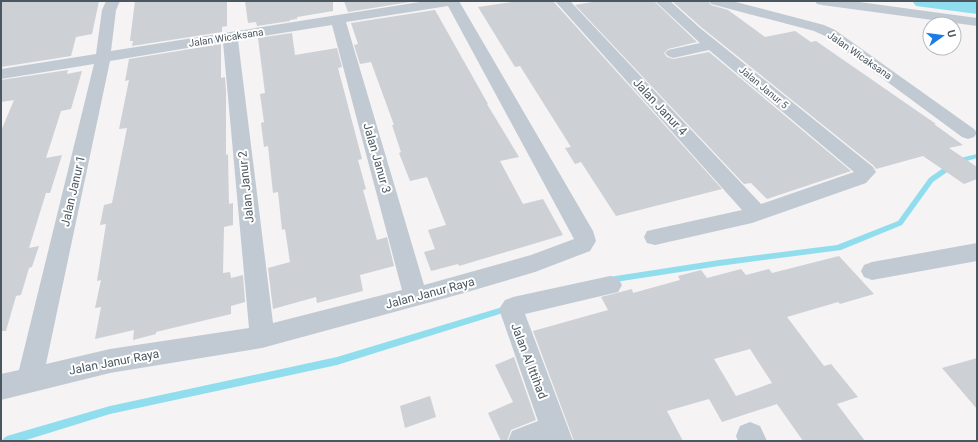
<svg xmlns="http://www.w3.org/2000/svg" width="978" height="442" viewBox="0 0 978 442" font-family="Roboto,sans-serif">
<rect width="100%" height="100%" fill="#f5f3f3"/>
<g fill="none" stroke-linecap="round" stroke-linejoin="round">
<g fill="#90deed" fill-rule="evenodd">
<path d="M977,154V158L960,163L933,182L902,225L841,250L719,266L609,283L606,282L605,280L606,278L609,277L719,260L837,245L898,221L929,178L956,159Z"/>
<path d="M509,305L512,306L513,308L512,310L337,365L110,414L23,441H2L4,438L7,436L110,406L337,357Z"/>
</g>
<path fill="#90deed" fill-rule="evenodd" d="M912,1H977V14L916,6Z"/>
</g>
<g fill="#cdd0d5" fill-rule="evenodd">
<path d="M1,1H99L92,34L76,37L71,56L1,67Z"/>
<path d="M135,1H227V26L222,27V32L132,46L133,41H130Z"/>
<path d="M245,1H333V11L297,17V19L290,20V21L257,26L256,22L248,23Z"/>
<path d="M344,1H416L348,12Z"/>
<path d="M519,1H553L722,189L616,216L581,162L575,164L565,148L571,147L520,66L515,67L478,7Z"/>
<path d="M598,1H654L697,42L668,49L664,53L667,57L673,59L709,52L851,171L767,199L751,183L744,184L575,5Z"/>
<path d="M672,1H708L711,5L728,10L765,37L795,31L811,42L816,41L936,124H934L963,145L949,148L977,167V179L964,184L923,156L876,169L874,166L701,27Z"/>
<path d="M435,10L488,104H487L519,157L500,161L523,204L543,199L563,235L459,266L458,264L431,271L424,252L435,249L428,230L446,225L427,177L410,181L399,153L401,152L392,125H394L371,62L360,64L354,45L358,44L351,23Z"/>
<path d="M292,33L295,55L337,48L342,67L338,68L362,159L358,160L366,189L363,190L377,240L387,237L394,266L360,275L363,291L317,303L316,297L273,309L268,268L290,262L285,229L282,230L278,192L273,193L268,146L264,147L261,123L264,122L260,94L265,93L258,38Z"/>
<path d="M221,44V78L225,77L226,92V155L228,154L229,204L233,203V225L224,227L223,273L230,272L231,278L243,275L245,302L231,306V314L156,332V334L133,340L134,330L95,339L101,307L95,308L101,280L97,281L106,224L100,225L104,205L112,203L127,128L119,129L129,80L125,81L129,59Z"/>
<path d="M68,70L67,74L82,71L71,109L61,111L46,158L62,155L50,193H46L29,248L39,246L32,267L29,268L21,295L16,296L6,331H1V131L14,100L1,102V80Z"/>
<path d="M839,256L874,294L840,304L838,302L787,317L824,366L831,364L858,397L837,404L865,441H803L777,404L722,422L709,399L667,411L683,441H574L533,331L608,310L601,297L632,289L633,293L680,280L678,276L701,270L707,278L741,269L746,275L769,269L772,273ZM750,349L772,383L736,396L714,359Z"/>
<path d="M514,357L536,420L511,430L507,441H501L488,413L513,402L495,365Z"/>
<path d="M977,358V409L942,368Z"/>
<path d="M430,396L436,417L405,428L400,406Z"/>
</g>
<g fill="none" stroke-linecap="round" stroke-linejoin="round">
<g fill="#c1cad2" fill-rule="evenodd">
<path d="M106,1H120L116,10L111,51L426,1H459L593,231L596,241L590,251L535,272L464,293L262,348L110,373L1,400V374L19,370L94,64L1,79V69L96,54L102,10ZM448,6L574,239L531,255L424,285L346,22ZM332,25L402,290L273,323L238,40ZM223,42L249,328L110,349L46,364L110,61Z"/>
<path d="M555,1H570L761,204L854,172L709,50L673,58L668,56L665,53L668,50L700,43L655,1H670L700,28L873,167L876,172L866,183L752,223L655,245L647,243L644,237L647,231L742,210Z"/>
<path d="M709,1H732L824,25L835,30L974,129L977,133L974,137L968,139L962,137L825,36L814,31L711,4Z"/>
<path d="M815,1H852L977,18V26L822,5L817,4Z"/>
<path d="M977,243V261L872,280L864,277L861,271L864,265L872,262Z"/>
<path d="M610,276L618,278L622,285L618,292L525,314L573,441H508L512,431L538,421L499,309L505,300L513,297Z"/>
<path d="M750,422L760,426L767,441H738L736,436L740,426Z"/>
</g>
</g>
<g text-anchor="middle" stroke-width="4" stroke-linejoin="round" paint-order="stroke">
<g font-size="10" fill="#4a5761" stroke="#fff">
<text transform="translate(226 37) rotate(-9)" y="4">Jalan Wicaksana</text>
<text transform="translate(860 55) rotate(35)" y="4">Jalan Wicaksana</text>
<text transform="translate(764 87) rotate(40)" y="4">Jalan Janur 5</text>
</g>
<g font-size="12" fill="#4a5761" stroke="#fff">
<text transform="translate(660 107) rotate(47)" y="4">Jalan Janur 4</text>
<text transform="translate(377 158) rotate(74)" y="4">Jalan Janur 3</text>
<text transform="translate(246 187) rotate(-96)" y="4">Jalan Janur 2</text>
<text transform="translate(73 191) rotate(-77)" y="4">Jalan Janur 1</text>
<text transform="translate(430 293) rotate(-15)" y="4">Jalan Janur Raya</text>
<text transform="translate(529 361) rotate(69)" y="4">Jalan Al Ittihad</text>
<text transform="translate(114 362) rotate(-11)" y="4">Jalan Janur Raya</text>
</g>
</g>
<rect width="978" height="442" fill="none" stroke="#4a5761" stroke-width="4"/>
<g transform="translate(942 36) rotate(76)"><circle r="19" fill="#ffffff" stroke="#b7bcc0"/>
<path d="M0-3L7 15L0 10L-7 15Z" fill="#1b7ce7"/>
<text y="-6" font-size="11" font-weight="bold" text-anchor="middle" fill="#4a5761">U</text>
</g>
</svg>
